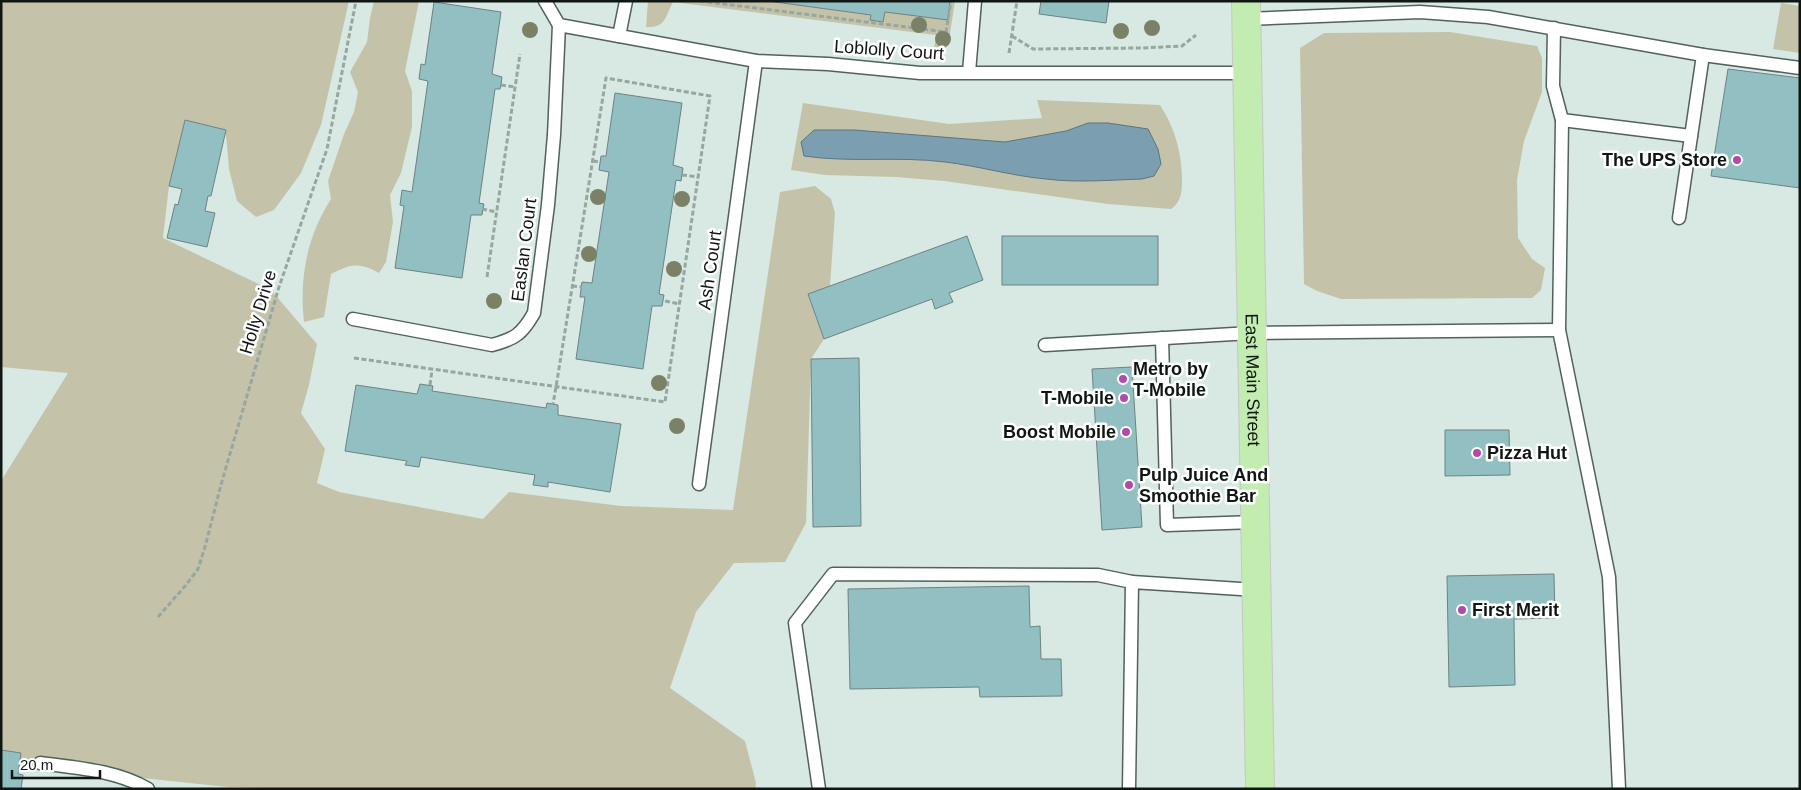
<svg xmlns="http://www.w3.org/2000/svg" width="1801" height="790" viewBox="0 0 1801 790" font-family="Helvetica,sans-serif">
<rect width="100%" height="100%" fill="#d7e9e2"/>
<g fill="#c4c3a9">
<path d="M1,1H349L321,125L301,173L274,210L256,217L237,201L229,169L226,135L185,120L169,186L163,238L271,290L317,344L309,385L301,413L325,449L317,483L339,492L483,519L509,492L621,506L733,510L780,192L815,186L831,199L835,213L830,286L808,295L824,339L811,359L806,523L785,562L734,563L696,612L670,688L745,741L756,783L755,789H307L227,787L1,763V481L68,373L1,367Z"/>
<path d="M374,1H419L405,71L412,91V127L401,173L390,195L393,222L386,262L379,273C358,262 351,264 331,274L324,317L304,322C299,278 307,236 331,199L328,181L344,134L354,112L358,92L350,72L367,42L370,18Z"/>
<path d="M648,1H955L948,46L935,56H933L936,35L673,2C665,17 666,28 646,27Z"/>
<path d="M1781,3L1800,6V53L1773,49Z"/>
<path d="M1450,32L1537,46L1542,58V92L1524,141L1517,180L1518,238L1532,259L1545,268L1541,290L1532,298L1341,299L1317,291L1304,284L1300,48L1324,33Z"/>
<path d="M1037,100L1160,105C1175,128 1182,153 1182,181C1182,192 1181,202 1171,209L1108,204L944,181L896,177L825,175L791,170L803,103L949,124L1042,118Z"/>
</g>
<path fill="#7b9eb1" stroke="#5b7582" d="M1088,123H1108L1148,129L1158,149L1161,164L1154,176L1142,179C1110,180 1078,183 1046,179C1012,176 979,166 945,162C898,156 851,163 804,156L801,142L814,130H854L1005,142L1066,131Z"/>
<g fill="#92bfc1" stroke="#6f8283">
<path d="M768,1H950L948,20L885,12L883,22L870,20L871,15Z"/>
<path d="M1041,1H1109L1106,23L1039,14Z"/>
<path d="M434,2L501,12L492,74L502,77L501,85L500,89H495L479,203L484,204L482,215H471L462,278L395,268L404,206L400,205L402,190L412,192L428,81L419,79L421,64L425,65Z"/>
<path d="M1728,69L1800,78V188L1711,176Z"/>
<path d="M615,93L682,103L673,165L683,168L681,181L676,180L659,294L664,295L662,306H652L643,369L576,359L585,297H580L582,282L592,283L609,172L599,170L601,156H606Z"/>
<path d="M185,120L226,130L211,196H208L205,211L215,213L207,247L167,238L175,204L178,205L182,189L169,186Z"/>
<path d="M967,236L983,280L949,293L953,302L935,309L932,299L824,339L808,294Z"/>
<rect x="1002" y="236" width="156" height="49"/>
<path d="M859,358L861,526L813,527L811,359Z"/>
<path d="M1132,367L1142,527L1102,530L1092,369Z"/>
<path d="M420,384L433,386L432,391L546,408L547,403L558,405V415L621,424L610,492L548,482V487L533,485L535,475L421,457L419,467L405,465L407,461L345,451L356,385L417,394Z"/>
<path d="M1445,430H1509L1510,475L1445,476Z"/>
<path d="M1554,574L1555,618L1514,619L1515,685L1449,687L1447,576Z"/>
<path d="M1029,586L1030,627L1040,626L1041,659H1061L1062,696L980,697L979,687L850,689L848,589Z"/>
<path d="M1,750L21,753L18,774L23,775L21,789H1Z"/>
</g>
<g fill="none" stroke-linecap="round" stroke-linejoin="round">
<defs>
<g id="lane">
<path d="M545,1L559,25L756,61L828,64L920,73H1247"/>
<path d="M1246,19L1420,12L1488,17L1703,55L1800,68"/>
<path d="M1554,28L1553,86L1562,120L1559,330L1609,577L1619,789"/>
<path d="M619,36L626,1"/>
<path d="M969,72L975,1"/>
<path d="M1562,120L1691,136"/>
<path d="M1679,218L1703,55"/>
<path d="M353,319L492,345C515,339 522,334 534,313L548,205L554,135L559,25"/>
<path d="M1162,338L1167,525L1255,522"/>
<path d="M1045,345L1251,333L1559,330"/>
<path d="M699,484L756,61"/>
<path d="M40,763C76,768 116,770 148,789"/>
<path d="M819,789L795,623L833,574L1098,575L1132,582"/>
<path d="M1129,789L1132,582L1256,590"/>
</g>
<g id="primary">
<path id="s1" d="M1246,1L1260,789"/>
</g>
</defs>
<use href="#lane" stroke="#52615b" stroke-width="15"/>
<use href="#primary" stroke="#c6c7c6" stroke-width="30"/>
<g stroke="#98a6a0" stroke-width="3" stroke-dasharray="5 2.5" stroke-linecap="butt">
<path d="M700,1L946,32L951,1"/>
<path d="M1012,36L1033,49L1141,48L1182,46L1196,35"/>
<path d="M1009,53L1017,1"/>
<path d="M501,85L515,87"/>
<path d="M593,161L600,162"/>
<path d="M682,175L699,177"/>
<path d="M482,209L497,212"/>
<path d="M487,277L520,54"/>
<path d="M572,286L582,287"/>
<path d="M665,301L680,304"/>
<path d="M354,358L665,402L710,96L606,78L556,387L553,404"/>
<path d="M430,385L432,370"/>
<path d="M158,617L186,585L198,569L205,547L222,481L279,287L327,149L356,1"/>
</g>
<use href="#lane" stroke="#fff" stroke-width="12"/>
<use href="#primary" stroke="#c2ecb0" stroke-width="28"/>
</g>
<g fill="#7b8166">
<circle cx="919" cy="25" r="8"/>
<circle cx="1152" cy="28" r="8"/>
<circle cx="530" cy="30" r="8"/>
<circle cx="1121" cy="31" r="8"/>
<circle cx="943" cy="39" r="8"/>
<circle cx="598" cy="197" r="8"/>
<circle cx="682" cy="199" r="8"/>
<circle cx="589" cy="254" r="8"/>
<circle cx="674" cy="269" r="8"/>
<circle cx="494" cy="301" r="8"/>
<circle cx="659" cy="383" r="8"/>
<circle cx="677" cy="426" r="8"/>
</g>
<g fill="#b24aae" stroke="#fff" stroke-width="2">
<circle cx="1737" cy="160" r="5"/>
<circle cx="1123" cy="379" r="5"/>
<circle cx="1124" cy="398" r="5"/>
<circle cx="1126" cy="432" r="5"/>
<circle cx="1477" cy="453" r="5"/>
<circle cx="1129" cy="485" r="5"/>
<circle cx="1462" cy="610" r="5"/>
</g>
<g text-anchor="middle" stroke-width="5" stroke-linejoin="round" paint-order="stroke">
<g font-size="18" fill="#101613" stroke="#fff">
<text transform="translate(889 50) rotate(4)" y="6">Loblolly Court</text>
<text transform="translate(524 250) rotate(-83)" y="6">Easlan Court</text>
<text transform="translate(710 270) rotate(-82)" y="6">Ash Court</text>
<text transform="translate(258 312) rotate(-73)" y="6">Holly Drive</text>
<text dy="6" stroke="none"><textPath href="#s1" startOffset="379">East Main Street</textPath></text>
</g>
<g font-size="18" font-weight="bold" fill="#101613" stroke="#fff" text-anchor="start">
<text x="1727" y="166" text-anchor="end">The UPS Store</text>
<text x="1133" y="375">Metro by<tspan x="1133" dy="21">T-Mobile</tspan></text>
<text x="1114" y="404" text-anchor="end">T-Mobile</text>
<text x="1116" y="438" text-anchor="end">Boost Mobile</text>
<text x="1487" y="459">Pizza Hut</text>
<text x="1139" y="481">Pulp Juice And<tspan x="1139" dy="21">Smoothie Bar</tspan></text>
<text x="1472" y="616">First Merit</text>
</g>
</g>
<rect width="1801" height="790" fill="none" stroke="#101613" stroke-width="5"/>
<path d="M12 770v8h88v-8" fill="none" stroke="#101613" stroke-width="2.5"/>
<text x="20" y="770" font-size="15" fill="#101613" stroke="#ffffff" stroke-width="4" paint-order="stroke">20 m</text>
</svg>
